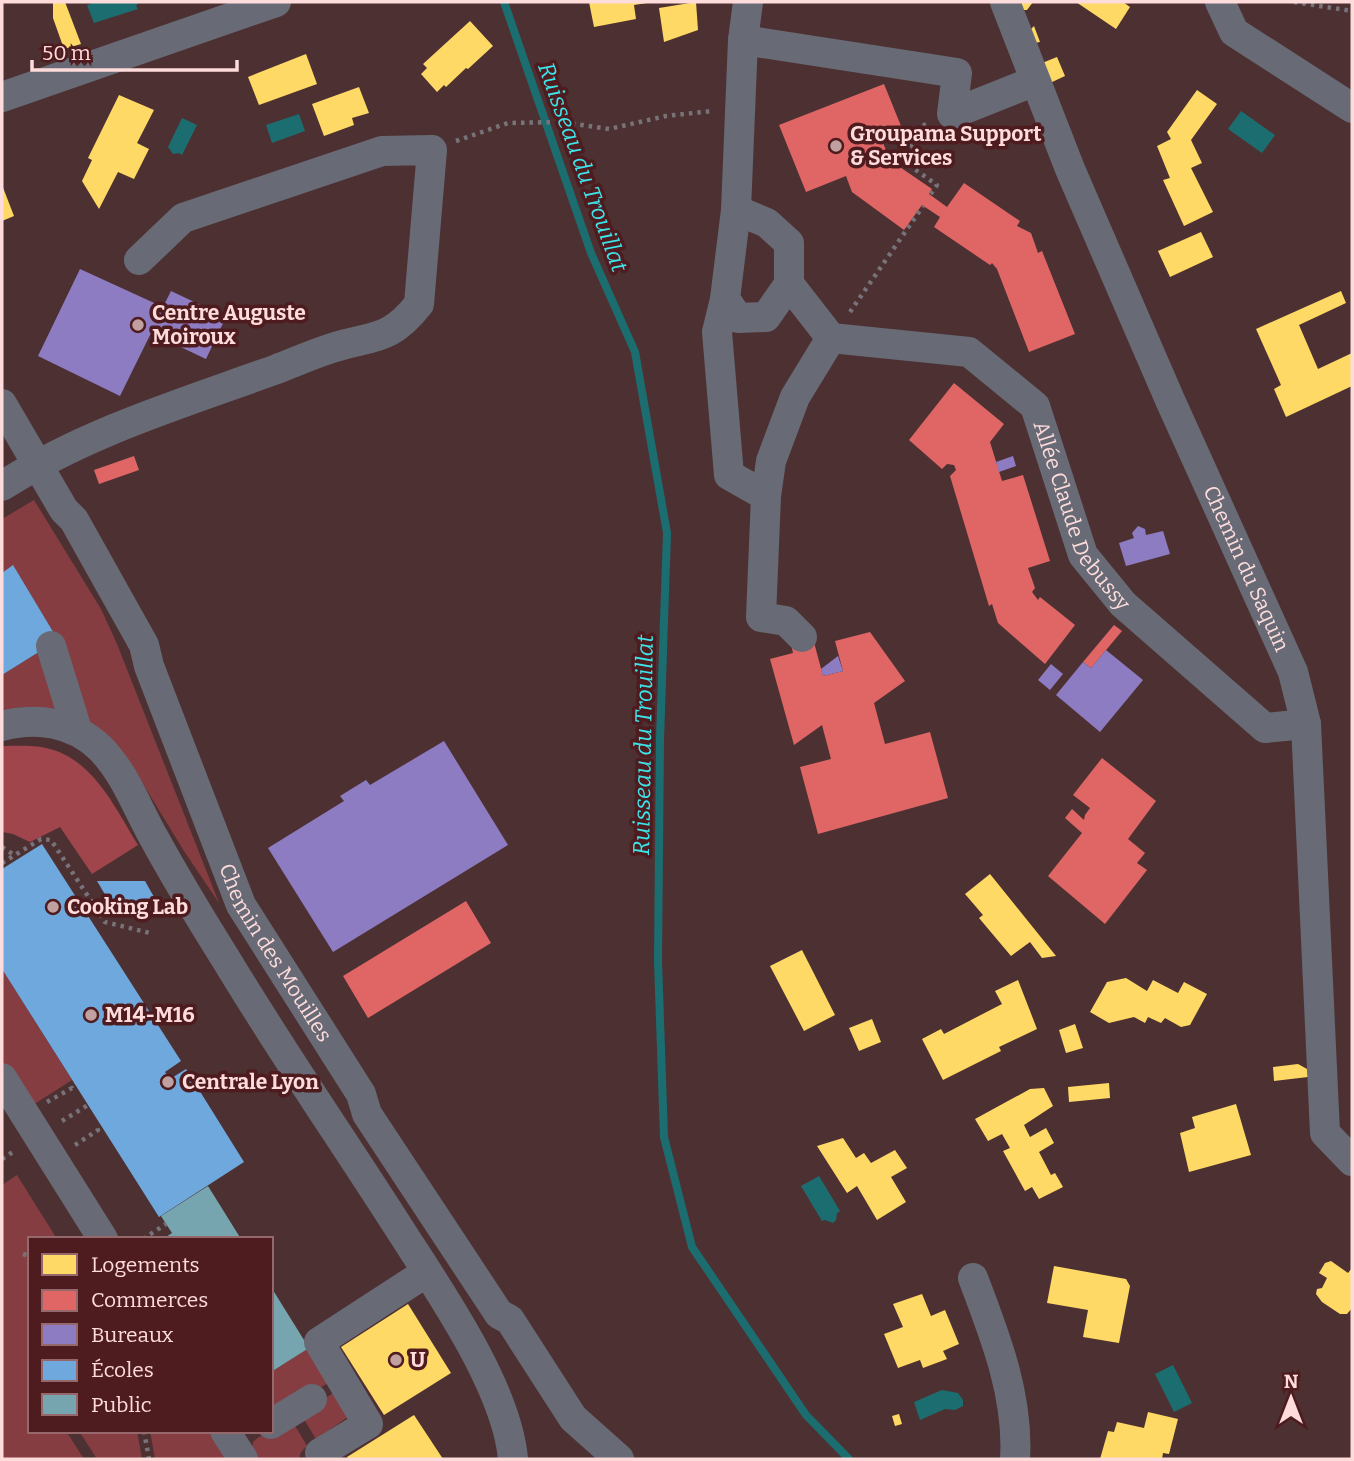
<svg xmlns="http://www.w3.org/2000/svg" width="1354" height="1461" viewBox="0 0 1354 1461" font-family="Bitter,serif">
<rect width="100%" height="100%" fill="#4d3132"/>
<g fill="#863d42">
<path d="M34,500L101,609L117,644L219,903L184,851L143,784L88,723L58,640L13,566L2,573V519Z"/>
<path d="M42,650L59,711L24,707L2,712V675Z"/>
<path d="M2,969L72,1080L36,1103H31L26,1098L2,1060Z"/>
<path d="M17,1175L57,1239H30V1431H66L84,1459H2V1185Z"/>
<path d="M309,1348L330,1382L290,1405L271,1411V1372Z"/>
<path d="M338,1390L348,1417L316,1439L301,1414Z"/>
<path d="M294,1424L307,1446L301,1452L299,1459H255L252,1451L253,1442C265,1431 278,1428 294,1424Z"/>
<path d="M79,1431H137L142,1459H97Z"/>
<path d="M150,1431H213L231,1459H155Z"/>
</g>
<path fill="#a1454c" d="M2,746C15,746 33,745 46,748C93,758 115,808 138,845L92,874L60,827L30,842L13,834L2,832Z"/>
<g fill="#1c6d70">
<path d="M96,2H139L136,6L138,9L94,23L87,5Z"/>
<path d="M1241,111L1275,135L1262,153L1228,129Z"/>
<path d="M299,114L305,131L272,143L266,125Z"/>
<path d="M182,118L197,125L182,155L179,153L173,154L168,147Z"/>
<path d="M819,1176L840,1211L837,1213L836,1220L833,1223L825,1220L822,1221L801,1186Z"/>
<path d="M1173,1365L1192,1403L1174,1412L1155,1374Z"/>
<path d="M942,1390L958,1393L963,1400V1406L955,1410L945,1409L920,1420L914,1402Z"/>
</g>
<g fill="#ffd966">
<path d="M53,2H65L81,44L64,49L53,18Z"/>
<path d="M589,2H647V3L634,5L636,19L594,27Z"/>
<path d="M696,2L698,30L664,42L659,8Z"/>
<path d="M1021,2H1033L1027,10H1023Z"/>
<path d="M1076,2H1123L1130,7L1116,29Z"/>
<path d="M470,21L493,46L468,69L466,68L446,87L444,85L437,92L421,74L427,68L423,64Z"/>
<path d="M1034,26L1040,42L1035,43L1029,31Z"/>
<path d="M306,54L317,84L259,105L248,77Z"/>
<path d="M1057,57L1065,76L1050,83L1042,63Z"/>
<path d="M359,87L369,113L352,118L354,125L324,136L312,104Z"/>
<path d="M1197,90L1217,104L1191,140L1202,163L1191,168L1213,212L1184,226L1163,180L1170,178L1157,146L1171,139L1167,132Z"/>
<path d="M119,95L154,110L137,143L149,149L134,179L118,172L99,209L82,181L92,160L88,158Z"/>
<path d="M2,185L14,216L2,221Z"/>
<path d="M1201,232L1213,257L1170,277L1158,251Z"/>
<path d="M1341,291L1346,303L1299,325L1318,369L1352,353V386L1286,417L1274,389L1281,385L1256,329Z"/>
<path d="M990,874L1048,946L1056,956L1042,958L1030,942L1011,956L979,918L983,915L965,894Z"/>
<path d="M802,950L835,1015L804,1031L770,966Z"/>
<path d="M1126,978L1147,991L1153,980L1178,993L1184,982L1207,994L1190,1025L1181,1027L1165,1018L1161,1023L1148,1017L1145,1023L1134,1017L1109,1023L1090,1012L1107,982Z"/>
<path d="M1018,980L1037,1029L999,1047L1001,1051L943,1080L922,1039L941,1029L944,1034L1002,1004L995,991Z"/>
<path d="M872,1019L881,1042L859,1051L849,1028Z"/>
<path d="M1075,1024L1083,1048L1066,1053L1059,1030Z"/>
<path d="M1298,1064L1307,1069L1308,1077L1274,1081L1273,1067Z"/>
<path d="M1109,1083L1110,1098L1069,1102L1068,1087Z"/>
<path d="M1044,1088L1053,1106L1024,1125L1030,1137L1046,1128L1054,1143L1039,1152L1051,1175L1055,1173L1063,1187L1039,1199L1032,1187L1025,1191L1003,1151L1010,1148L1002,1134L988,1141L975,1119L1030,1089Z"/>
<path d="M1236,1104L1251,1155L1189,1172L1180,1133L1195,1128L1192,1117Z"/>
<path d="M843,1138L856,1158L864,1153L871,1163L895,1150L907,1168L891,1177L906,1202L877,1220L857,1186L847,1193L817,1146Z"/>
<path d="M1331,1261L1348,1273L1352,1268V1308L1347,1314H1340L1322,1302L1316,1294L1317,1289L1322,1288L1327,1278L1319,1273L1325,1263Z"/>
<path d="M1054,1266L1126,1279L1130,1286L1119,1343L1083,1337L1088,1310L1047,1303Z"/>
<path d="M922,1294L931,1316L945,1310L959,1344L943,1351L947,1359L923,1368L920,1360L898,1368L884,1334L903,1327L893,1304Z"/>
<path d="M408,1304L451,1373L384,1415L341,1347Z"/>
<path d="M1148,1412L1178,1419L1169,1454L1163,1453L1162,1459H1100L1108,1431L1114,1432L1117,1422L1144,1428Z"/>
<path d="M899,1414L902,1424L895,1426L892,1416Z"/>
<path d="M414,1415L443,1459H348L347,1457Z"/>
</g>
<g fill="#e06666">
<path d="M884,84L901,126L880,135L889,158H887L893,164L894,163L932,189L929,194L947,207L964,183L1020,221L1017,226L1031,233L1038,253L1042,251L1075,334L1029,352L997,269L992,263L990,265L934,227L940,217L922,205L904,230L852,192L846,176L806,192L779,125Z"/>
<path d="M954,383L1004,424L990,442L1002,481L1023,475L1050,561L1028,568L1035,588L1032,592L1038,600L1040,597L1075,625L1045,664L998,623L992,604L989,606L950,476L956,470L954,465L947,464L942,469L909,440Z"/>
<path d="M134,456L139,470L99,484L94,470Z"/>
<path d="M1114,625L1122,631L1091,668L1083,662Z"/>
<path d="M811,631L823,676L843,671L835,641L870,632L905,681L874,703L885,744L930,732L948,798L818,834L800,767L831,759L822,725L794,745L770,659L793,653L791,644Z"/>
<path d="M1102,758L1156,801L1128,839L1145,853L1137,863L1147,870L1105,924L1048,876L1082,833L1065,818L1072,809L1084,820L1085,815L1090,808L1073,795Z"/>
<path d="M466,901L491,943L368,1018L343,976Z"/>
</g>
<g fill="#8e7cc3">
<path d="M80,269L163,307L171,291L226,317L206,359L151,333L120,396L38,356Z"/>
<path d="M1013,456L1016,466L999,472L996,462Z"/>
<path d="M1138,526L1145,529L1146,535L1163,531L1170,554L1126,566L1119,543L1134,538L1132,533Z"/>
<path d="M1106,650L1143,680L1100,732L1056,695L1083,662L1091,668Z"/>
<path d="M838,656L843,671L823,676L821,669Z"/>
<path d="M1051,664L1063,674L1050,690L1038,680Z"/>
<path d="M444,741L508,845L333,952L268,848L344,801L340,796L366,780L370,785Z"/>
</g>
<g fill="#6fa8dc">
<path d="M13,565L58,640L2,675V573Z"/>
<path d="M42,844L181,1061L165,1072L170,1079L186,1069L244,1162L159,1217L2,969V869Z"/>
<path d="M97,881H145L158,904L110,903Z"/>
</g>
<g fill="#76a5af">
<path d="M208,1186L241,1239H163L172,1233L161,1216Z"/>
<path d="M271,1287L309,1348L271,1372Z"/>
</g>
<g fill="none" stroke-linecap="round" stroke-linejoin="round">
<path stroke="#1c6d70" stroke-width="8" d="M504,2L591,253L635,352L667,533L660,739L658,961L664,1137L692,1247L806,1415L849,1459"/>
<g stroke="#787379" stroke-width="4.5" stroke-dasharray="3.5 5" stroke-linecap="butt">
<path d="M1294,2L1352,11"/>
<path d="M926,124L922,126L903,161L937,185L930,195"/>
<path d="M456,141L508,123L561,122L609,129L666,116L712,111"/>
<path d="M850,312L923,206"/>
<path d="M2,847L14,855"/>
<path d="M2,863L41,839L51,840L105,922L150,933"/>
<path d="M47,1102L72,1088L74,1092"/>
<path d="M62,1121L88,1105"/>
<path d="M75,1145L98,1130L95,1125"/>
<path d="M2,1159L16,1150"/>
<path d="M143,1239L166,1224"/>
<path d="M23,1254L30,1256"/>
<path d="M144,1431L149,1459"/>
</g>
<g stroke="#686b75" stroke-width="30">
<path id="s1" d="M748,2L743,40L736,210L725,299L738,318L766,317L789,284L831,338L969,352L1035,406L1083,555L1123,604L1265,728L1306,724"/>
<path id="s2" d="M1005,2L1070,169L1170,400L1293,672L1306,724L1325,1133L1352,1161"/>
<path d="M1220,2L1234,32L1352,108"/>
<path d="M743,40L957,73L952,114L1035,81"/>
<path d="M2,97L276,2"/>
<path d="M736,210L767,223L789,243V284"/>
<path d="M725,299L717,332L729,475L766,496L761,617L786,621L802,637"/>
<path id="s3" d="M2,404L64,510L74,520L144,645L149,666L241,905L361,1094L367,1114L499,1314L510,1320L573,1418L619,1459"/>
<path d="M2,486C86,432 183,403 277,369C295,362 313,354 332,348C374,335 389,342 419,304L432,150L382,151L183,218L139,260"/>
<path d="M766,496L771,461L795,397L831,338"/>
<path d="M51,646L77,730"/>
<path d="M2,726C37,717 73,722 100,748C125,773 137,808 154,838C177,880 202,921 227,961C282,1052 342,1139 399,1228C438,1289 507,1387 513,1459"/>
<path d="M2,1078L103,1239"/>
<path d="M973,1278C995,1336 1019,1396 1015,1459"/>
<path d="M271,1424L312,1399"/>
<path d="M225,1431L243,1459"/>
<path d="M324,1459L320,1453L368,1424L319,1342L427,1272"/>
</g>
</g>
<g fill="#c1a0a0" stroke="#4e1b1f" stroke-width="2.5">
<circle cx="836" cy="146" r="7"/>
<circle cx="138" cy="325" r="7"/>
<circle cx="53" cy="907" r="7"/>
<circle cx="91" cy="1015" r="7"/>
<circle cx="168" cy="1082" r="7"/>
<circle cx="396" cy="1360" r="7"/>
</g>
<g text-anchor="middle" stroke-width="7" stroke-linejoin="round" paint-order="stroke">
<g font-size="21" font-weight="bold" fill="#ffdcdc" stroke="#4e1b1f" text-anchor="start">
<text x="850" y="141">Groupama Support<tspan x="850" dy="24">&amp; Services</tspan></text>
<text x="152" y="320">Centre Auguste<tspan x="152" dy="24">Moiroux</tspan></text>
<text x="67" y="914">Cooking Lab</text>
<text x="105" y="1022">M14-M16</text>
<text x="182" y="1089">Centrale Lyon</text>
<text x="410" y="1367">U</text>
</g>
<g font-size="21" fill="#ffdcdc" stroke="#4e1b1f">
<text dy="7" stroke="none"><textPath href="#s1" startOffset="802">Allée Claude Debussy</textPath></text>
<text dy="7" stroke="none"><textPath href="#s2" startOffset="616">Chemin du Saquin</textPath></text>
<text dy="7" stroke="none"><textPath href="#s3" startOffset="616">Chemin des Mouilles</textPath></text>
</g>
<g font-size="23" font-style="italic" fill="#3de4e9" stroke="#4e1b1f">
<text transform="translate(583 167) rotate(70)" y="8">Ruisseau du Trouillat</text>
<text transform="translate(643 745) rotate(-89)" y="8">Ruisseau du Trouillat</text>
</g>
</g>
<rect width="1354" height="1461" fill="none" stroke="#ffdcdc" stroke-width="7"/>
<rect x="28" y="1237" width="245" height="196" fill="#4e1b1f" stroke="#95686b" stroke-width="2"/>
<rect x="42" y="1254" width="35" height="21" fill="#ffd966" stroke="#95686b" stroke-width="2"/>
<text x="91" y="1272" font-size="21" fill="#ffdcdc">Logements</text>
<rect x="42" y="1290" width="35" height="21" fill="#e06666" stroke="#95686b" stroke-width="2"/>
<text x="91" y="1307" font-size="21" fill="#ffdcdc">Commerces</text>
<rect x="42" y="1324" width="35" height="21" fill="#8e7cc3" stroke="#95686b" stroke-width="2"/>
<text x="91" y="1342" font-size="21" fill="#ffdcdc">Bureaux</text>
<rect x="42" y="1360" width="35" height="21" fill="#6fa8dc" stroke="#95686b" stroke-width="2"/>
<text x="91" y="1377" font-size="21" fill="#ffdcdc">Écoles</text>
<rect x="42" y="1394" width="35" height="21" fill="#76a5af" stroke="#95686b" stroke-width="2"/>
<text x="91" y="1412" font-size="21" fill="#ffdcdc">Public</text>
<g transform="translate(1291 1398)" stroke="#4e1b1f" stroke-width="5" paint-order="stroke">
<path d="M0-5L12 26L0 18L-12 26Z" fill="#ffdcdc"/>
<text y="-10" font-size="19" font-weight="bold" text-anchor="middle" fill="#ffdcdc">N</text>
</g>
<path d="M32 60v10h205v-10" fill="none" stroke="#ffdcdc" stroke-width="3.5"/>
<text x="42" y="60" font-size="21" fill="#ffdcdc" stroke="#4e1b1f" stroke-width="5" paint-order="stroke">50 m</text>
</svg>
